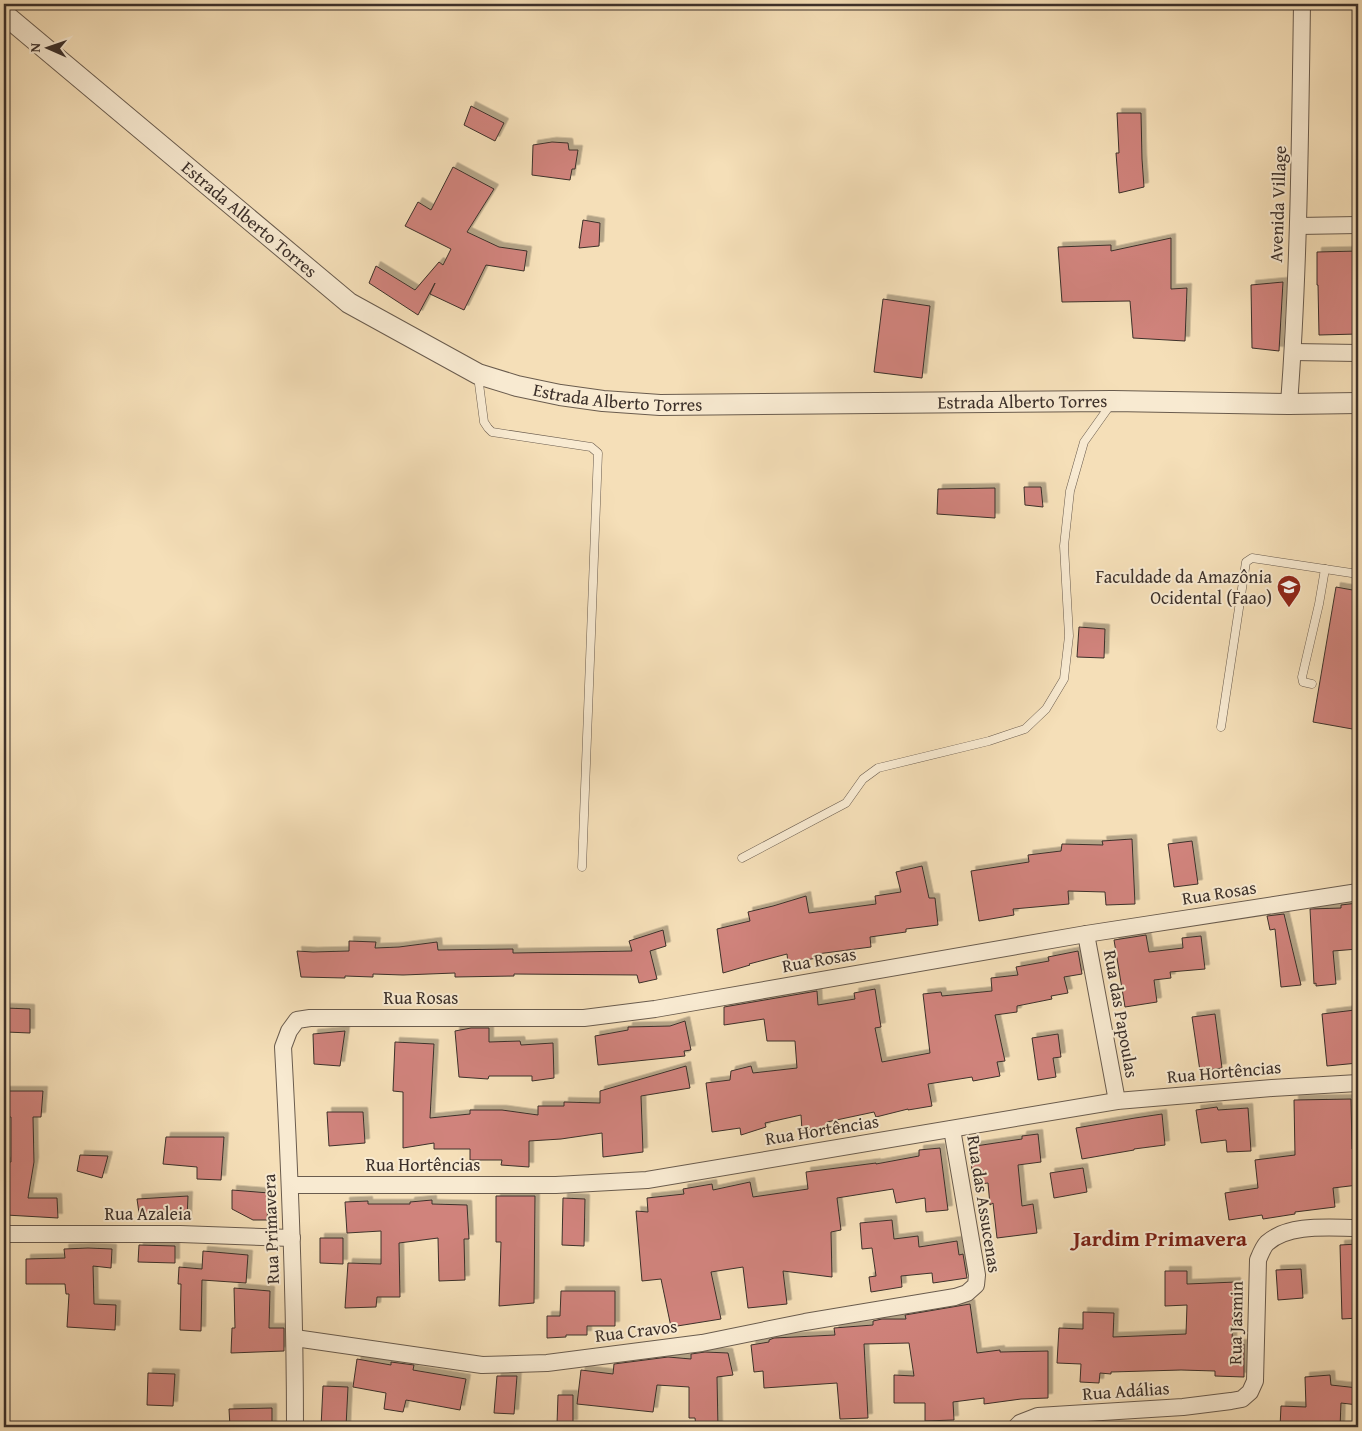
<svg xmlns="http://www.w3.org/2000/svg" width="1362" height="1431" viewBox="0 0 1362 1431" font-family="'Gentium Book Plus',serif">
<defs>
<filter id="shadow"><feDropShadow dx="4.5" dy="-4.5" stdDeviation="0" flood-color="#0004"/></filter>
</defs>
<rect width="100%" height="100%" fill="#f5dfb8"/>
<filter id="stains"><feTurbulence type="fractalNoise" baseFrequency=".004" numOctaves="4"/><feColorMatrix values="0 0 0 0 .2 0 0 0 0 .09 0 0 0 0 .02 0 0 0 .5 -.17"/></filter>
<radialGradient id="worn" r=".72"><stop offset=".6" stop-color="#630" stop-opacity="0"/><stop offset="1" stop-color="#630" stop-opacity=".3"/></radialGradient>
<g fill="#d0837b" stroke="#3c302a" filter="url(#shadow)">
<path d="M471,106L504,123L495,141L464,125Z"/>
<path d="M1117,113H1141L1142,159L1144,187L1119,193L1116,153H1119Z"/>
<path d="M552,142L568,143L569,150H578L575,169H572L570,180L532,175L533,145Z"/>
<path d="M453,167L494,189L467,232L499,247L527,251L524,271L486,265L464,310L430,294L435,283L418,315L369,283L376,266L415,290L439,262L443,265L451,249L405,226L418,202L431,210Z"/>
<path d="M583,220L600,223L599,246L579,248Z"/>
<path d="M1171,238V289L1187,288L1185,341L1133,338L1130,301L1062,302L1058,247L1111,245V251Z"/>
<path d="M1358,251V334L1319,335L1318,285H1317V252Z"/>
<path d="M1283,282L1279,351L1252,348L1251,285Z"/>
<path d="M883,299L930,306L922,378L874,372Z"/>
<path d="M1024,487H1041L1043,507L1025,505Z"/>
<path d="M995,488V518L937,514L938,489Z"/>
<path d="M1336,587L1358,591V730L1313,722Z"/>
<path d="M1079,627L1105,629L1104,658L1077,657Z"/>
<path d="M1132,839L1135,904L1106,905L1105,892L1068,891L1069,904L1013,909L1014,915L979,921L971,871L1029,862L1028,855L1061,851L1062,844L1103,845L1102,841Z"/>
<path d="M1192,841L1198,884L1174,887L1168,844Z"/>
<path d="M922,866L929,898H935L938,925L906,929V932L870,937L871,947L817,954V958L788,963L787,954L749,964L750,965L723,973L717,929L750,921L748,912L773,906L806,896L809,913L876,904L875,896L901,892L896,872Z"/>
<path d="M1358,903V949L1333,951L1336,984L1316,986V983L1314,984L1310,909L1341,908V905Z"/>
<path d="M1284,914L1301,985L1281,987L1275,929L1270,930L1267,916Z"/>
<path d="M663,930L666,946L650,951L657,979L639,983L637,975L514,974V976L455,977V973L403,975L373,974V977L345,976V978L301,977L297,951L313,952L349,951V941L376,942L375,948L399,947L437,942L438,950L513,949V953L632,951L629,941Z"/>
<path d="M1146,935L1149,952L1183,948L1182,938L1201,936L1205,969L1170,972L1171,978L1154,980L1157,1002L1125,1007L1114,940Z"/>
<path d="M1078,951L1082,974L1064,977L1068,993L1051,996L1052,999L1017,1006V1012L995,1015L1005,1061L997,1062L1000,1076L973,1081L972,1077L928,1084L932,1106L908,1110V1109L876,1117L874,1112L827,1122V1126L802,1131L801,1115L765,1123L766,1127L741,1135L740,1128L712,1132L706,1083L730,1080L731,1071L751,1066L753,1073L797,1068L795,1041H767L764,1019L724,1025V1007L817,991L818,1005L855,999L854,993L875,989L881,1027L875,1028L882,1062L930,1053L923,994L941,992L942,996L992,991L991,978L1018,975L1016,967L1049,961L1048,957Z"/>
<path d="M6,1008L30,1009V1033L6,1032Z"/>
<path d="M1355,1010L1358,1039V1063L1327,1066L1322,1014Z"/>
<path d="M1215,1014L1222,1068L1200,1071L1192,1017Z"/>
<path d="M685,1021L691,1050L684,1051L685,1056L598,1065L595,1036L628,1030V1027L670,1026Z"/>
<path d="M471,1028H489V1042L520,1041L521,1045L553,1043L554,1078L532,1081V1076H489L488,1079L459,1077L455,1031Z"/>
<path d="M345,1031L340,1066L314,1064L313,1034Z"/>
<path d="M1058,1034L1061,1057L1053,1058L1056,1077L1038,1080L1032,1038Z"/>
<path d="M395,1042L434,1044L430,1118L470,1114V1110H502L538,1115V1106H564V1102L600,1103V1091L686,1066L690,1088L641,1096L643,1152L603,1157L602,1133L561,1139L529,1141V1167L501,1165L502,1160H470V1149H434V1143L403,1148V1092L393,1091Z"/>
<path d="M4,1091H43L41,1117H33L34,1162L28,1198H57L58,1218L6,1215L8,1195L4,1194V1162H11V1117H4Z"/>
<path d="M1351,1099L1352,1149L1358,1148V1185L1333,1188L1335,1207L1295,1212V1214L1263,1219L1262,1215L1229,1220L1225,1193L1258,1188L1255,1160L1295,1155L1294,1100Z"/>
<path d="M1217,1107L1218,1110L1248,1108L1251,1151L1227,1152L1226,1140L1201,1143L1196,1110Z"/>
<path d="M327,1112H363L365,1143L329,1146Z"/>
<path d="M1162,1114L1165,1145L1134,1149V1150L1082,1159L1076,1128L1135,1118Z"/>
<path d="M1038,1134L1041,1162L1018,1165L1022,1206L1033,1204L1037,1233L997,1238L993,1203L990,1205L988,1183L974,1185L969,1147L1022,1139V1136Z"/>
<path d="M166,1137H224L221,1180L197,1179V1167L163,1164Z"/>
<path d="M940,1148L948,1210L926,1212L925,1198L896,1203L893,1189L837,1198L841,1230L831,1232L832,1277L783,1271L787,1304L748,1308L743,1267L711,1272L721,1319L671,1327L661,1279L642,1281L636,1211L648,1212L647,1198L684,1194L683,1189L712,1184L713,1190L750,1182L753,1197L808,1189L806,1172L876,1163V1164L919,1156V1150Z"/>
<path d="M80,1155L108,1156L102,1178L77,1171Z"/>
<path d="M1083,1168L1087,1192L1054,1198L1050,1173Z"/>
<path d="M232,1190L269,1193L267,1220H253L232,1209Z"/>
<path d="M188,1196L187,1219H173V1215L139,1213L137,1199Z"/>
<path d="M496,1196H535L534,1303L499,1306L501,1242H496Z"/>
<path d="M563,1198L585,1199L584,1246L562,1245Z"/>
<path d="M432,1200V1204L467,1205L469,1239H464L465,1280L439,1281L438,1238L399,1243L400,1297H377L376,1307L345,1308L348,1263L381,1264V1231L347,1233L345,1202L368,1201V1204H410V1202Z"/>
<path d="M892,1220L894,1239L918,1236L919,1247L957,1241L959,1255L963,1254L967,1278L933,1283L932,1273L901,1276L902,1287L871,1292L869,1277L876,1276L872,1248L862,1249L860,1223Z"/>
<path d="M320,1238H343V1264L320,1263Z"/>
<path d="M1358,1244V1318L1342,1319L1340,1245Z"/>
<path d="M139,1245L175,1246V1263L138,1262Z"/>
<path d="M88,1248L112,1249L111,1268L93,1266L94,1304L116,1305L115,1330L67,1327L69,1294H66L65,1284H26V1259L65,1258L64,1249Z"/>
<path d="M203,1251L248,1255L246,1283L202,1280L201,1331L180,1330L181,1284H178L179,1267L202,1269Z"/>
<path d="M1301,1269L1303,1298L1278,1300L1276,1270Z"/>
<path d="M1165,1271H1187V1284L1236,1282L1237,1306H1233L1232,1344H1244V1377L1215,1376V1371L1181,1370L1111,1372V1374L1100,1373L1099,1383L1080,1382L1081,1364L1057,1363L1059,1328L1083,1329V1312L1114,1313L1113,1337L1186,1334L1187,1305L1165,1306Z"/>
<path d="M234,1288L270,1291L269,1328H284V1351L231,1353L232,1328H235Z"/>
<path d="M561,1291H615V1326H587V1335H566V1337L547,1338V1316H560Z"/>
<path d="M970,1304L977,1353L1000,1350V1352L1048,1351V1398L1021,1399L984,1404V1398L953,1402L954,1420L925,1421V1403H894V1375L914,1376L909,1343L864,1344L868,1418L840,1419L837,1383L764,1388L763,1371L754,1372L751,1345L769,1342V1340L774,1338L835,1335L834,1328L873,1325V1321L882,1319H906L905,1315Z"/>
<path d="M705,1352L728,1353L733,1375L717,1377L718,1427H696L695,1418H689V1387L657,1385L653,1412L577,1404L581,1370L613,1374L614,1364L668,1357L691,1359V1354Z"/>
<path d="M357,1359L391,1365V1362L414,1365L413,1370L466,1379L460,1410L406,1400L403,1412L384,1409L386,1393L353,1387Z"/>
<path d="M148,1373L175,1374L173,1406L147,1405Z"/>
<path d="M1330,1375L1331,1385L1358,1388V1405L1341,1403L1340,1427H1280L1281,1406L1306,1407L1305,1377Z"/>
<path d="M497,1376H517L514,1414L494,1413Z"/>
<path d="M323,1386L348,1387L346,1427H321Z"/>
<path d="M558,1395H573V1424H557Z"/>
<path d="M272,1408V1427H230L229,1409Z"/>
</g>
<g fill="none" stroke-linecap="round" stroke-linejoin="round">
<defs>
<g id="service">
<path d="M478,376L484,422L488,428L492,432L591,447L598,453L582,867"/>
<path d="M1312,684L1303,682L1302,677L1319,604L1325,569"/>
<path d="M1221,727L1246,562L1252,558L1358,574"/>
<path d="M742,858L846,803L863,779L878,768L989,741L1025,729L1046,709L1064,679L1069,636L1064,546L1070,491L1084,442L1111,404"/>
</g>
<g id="minor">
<path d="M1298,226L1358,225"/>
<path d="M1293,352L1358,353"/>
<path d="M1289,404C1299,271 1300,137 1302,4"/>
<path d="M1086,934L1117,1101"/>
<path d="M290,1185H556L647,1180L1117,1101L1272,1088L1358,1083"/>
<path d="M4,1234H180L292,1238"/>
<path d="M295,1338L482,1365L547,1363L702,1343L805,1322L955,1297L967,1293L976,1285L977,1275L952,1129"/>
<path d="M295,1427C295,1300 290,1174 283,1047L289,1031L297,1020L310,1018H584L655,1009L1086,934L1358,892"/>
<path d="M1016,1427L1020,1423L1038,1416L1183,1407L1231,1401L1242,1399L1250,1392L1255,1381L1258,1260C1260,1255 1263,1247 1267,1243C1289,1223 1331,1228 1358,1228"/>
</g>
<g id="tertiary">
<path id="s1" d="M4,14L349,303L478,374L517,386L560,395L603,401L660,405L1113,401L1289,404L1358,403"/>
</g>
</defs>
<use href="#service" stroke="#6a5c4e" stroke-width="9"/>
<use href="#minor" stroke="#6a5c4e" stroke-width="18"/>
<use href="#tertiary" stroke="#6a5c4e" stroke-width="22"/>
<use href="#service" stroke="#f8ead1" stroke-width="8"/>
<use href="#minor" stroke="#f8ead1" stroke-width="16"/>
<use href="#tertiary" stroke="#f8ead1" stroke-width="20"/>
</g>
<defs>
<symbol id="university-pin" viewBox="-11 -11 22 30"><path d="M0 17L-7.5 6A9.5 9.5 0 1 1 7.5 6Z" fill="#8f2418" stroke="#f8ead1"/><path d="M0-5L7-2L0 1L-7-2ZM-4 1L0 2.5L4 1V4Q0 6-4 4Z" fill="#fff"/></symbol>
</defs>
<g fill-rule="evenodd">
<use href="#university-pin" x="1275" y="573" width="28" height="38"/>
</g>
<g text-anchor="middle" stroke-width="4" stroke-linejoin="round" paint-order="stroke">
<g font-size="18" fill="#3c302a" stroke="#f8ead1">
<text transform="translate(1278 204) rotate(-88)" y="6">Avenida Village</text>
<text dy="6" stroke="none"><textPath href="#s1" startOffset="320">Estrada Alberto Torres</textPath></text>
<text dy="6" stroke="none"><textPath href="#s1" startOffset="740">Estrada Alberto Torres</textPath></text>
<text dy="6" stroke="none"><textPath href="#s1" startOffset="1145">Estrada Alberto Torres</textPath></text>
<text transform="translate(1219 893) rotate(-9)" y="6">Rua Rosas</text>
<text transform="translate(819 960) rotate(-10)" y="6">Rua Rosas</text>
<text x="421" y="1004">Rua Rosas</text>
<text transform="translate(1121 1014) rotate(80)" y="6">Rua das Papoulas</text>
<text transform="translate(1224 1072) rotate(-5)" y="6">Rua Hortências</text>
<text transform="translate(822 1130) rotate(-9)" y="6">Rua Hortências</text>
<text x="423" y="1171">Rua Hortências</text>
<text transform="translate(984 1204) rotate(81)" y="6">Rua das Assucenas</text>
<text x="148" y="1220">Rua Azaleia</text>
<text transform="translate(271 1229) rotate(-92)" y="6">Rua Primavera</text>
<text transform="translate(1236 1323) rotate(-89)" y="6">Rua Jasmin</text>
<text transform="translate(636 1331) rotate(-7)" y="6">Rua Cravos</text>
<text transform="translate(1126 1391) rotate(-4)" y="6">Rua Adálias</text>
</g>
<g font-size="18" fill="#3c302a" stroke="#f8ead1" text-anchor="end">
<text x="1272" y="583">Faculdade da Amazônia<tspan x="1272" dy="21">Ocidental (Faao)</tspan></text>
</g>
<g font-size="22" font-weight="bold" fill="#7a1f14" stroke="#f8ead1">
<text x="1160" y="1246">Jardim Primavera</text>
</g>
</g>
<rect width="1362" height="1431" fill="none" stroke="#f5dfb8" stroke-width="20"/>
<rect x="5" y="5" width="1352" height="1421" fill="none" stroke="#3c302a" stroke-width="2.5"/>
<rect x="10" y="10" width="1342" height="1411" fill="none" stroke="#3c302a"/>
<g transform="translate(48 48) rotate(272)" stroke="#f8ead1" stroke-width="4" paint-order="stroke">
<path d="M0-4L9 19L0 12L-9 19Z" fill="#3c302a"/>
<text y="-8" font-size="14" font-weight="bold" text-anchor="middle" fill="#3c302a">N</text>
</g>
<rect width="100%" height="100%" filter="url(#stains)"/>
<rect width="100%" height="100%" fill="url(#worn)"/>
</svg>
